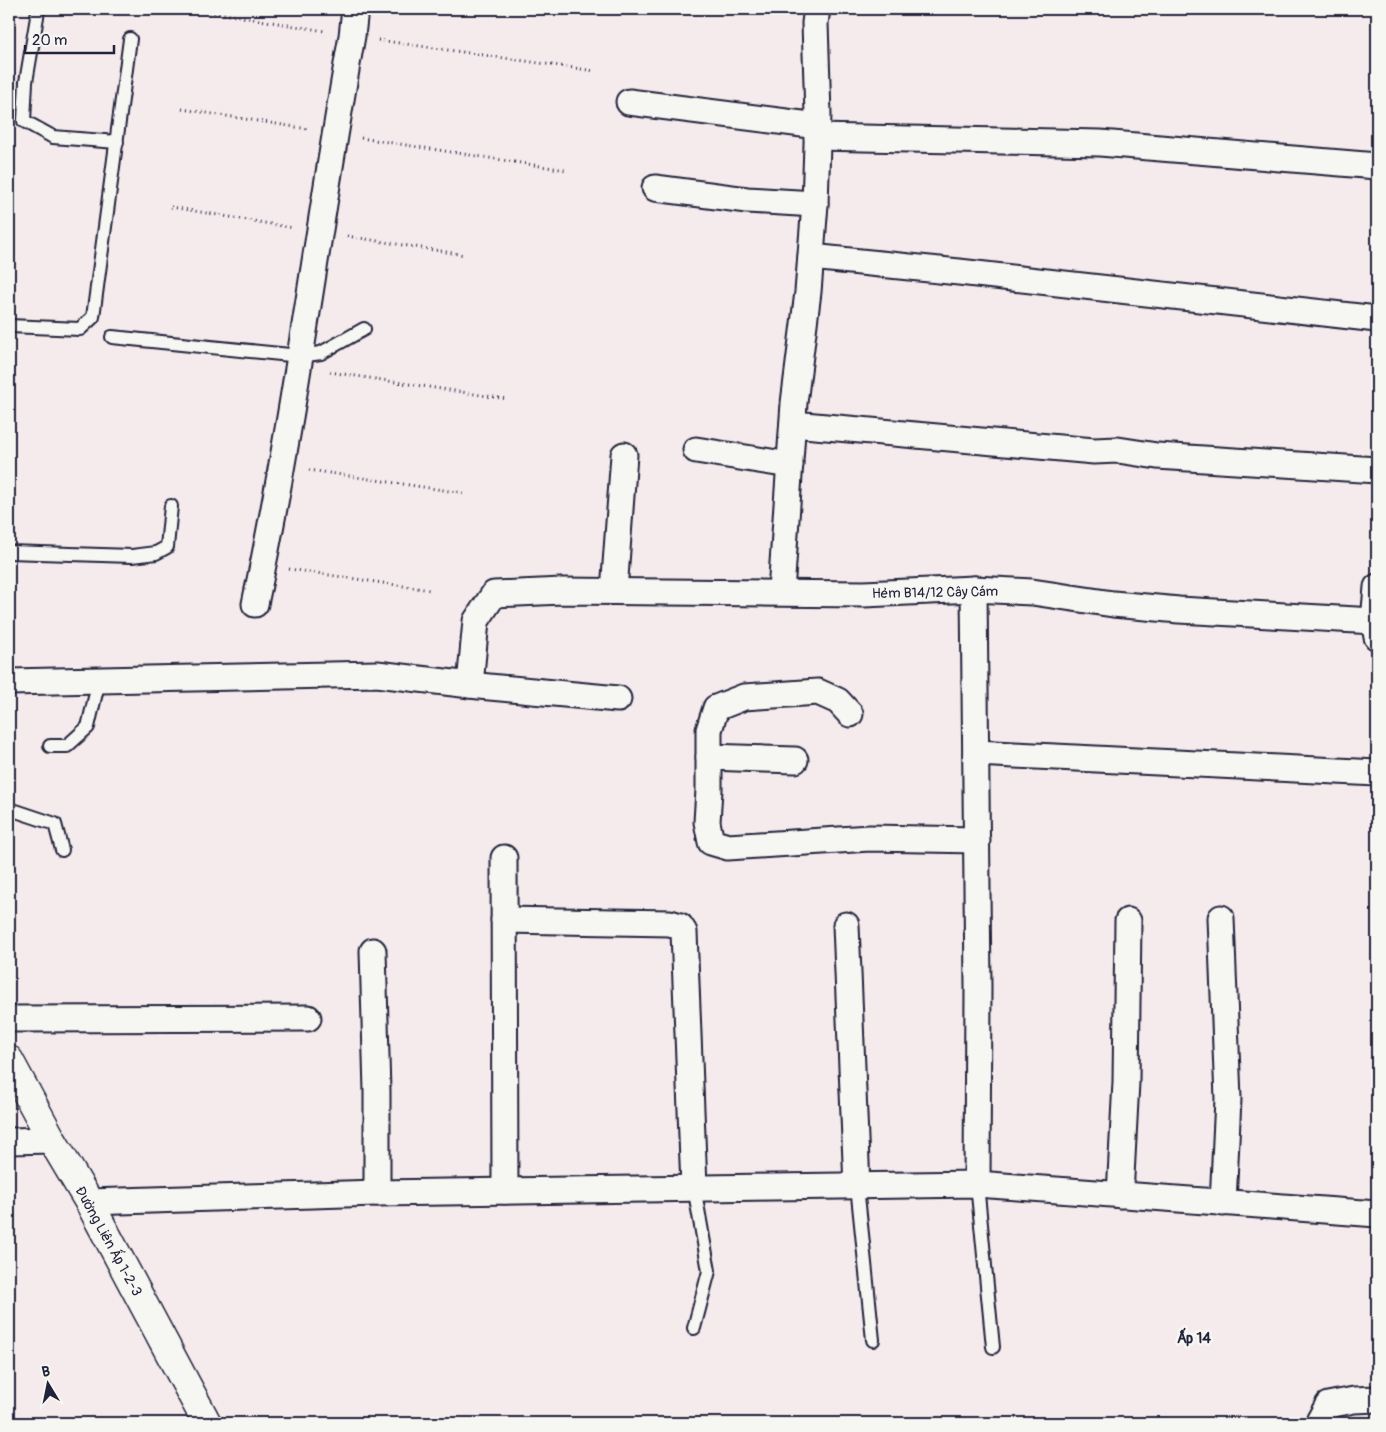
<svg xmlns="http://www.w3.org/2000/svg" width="1386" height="1432" viewBox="0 0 1386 1432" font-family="Pangolin,sans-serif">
<rect width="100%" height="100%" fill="#f5ebed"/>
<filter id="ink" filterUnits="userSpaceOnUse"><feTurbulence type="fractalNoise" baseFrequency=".02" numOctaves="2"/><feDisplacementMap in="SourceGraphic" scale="10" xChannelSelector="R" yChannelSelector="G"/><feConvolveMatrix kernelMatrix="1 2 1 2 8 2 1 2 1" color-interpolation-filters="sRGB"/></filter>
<g filter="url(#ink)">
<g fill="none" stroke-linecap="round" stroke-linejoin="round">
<defs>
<g id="lane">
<path d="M38,11L26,82L24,121L53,137L117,142"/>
<path d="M9,326L80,329L93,317L130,39"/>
<path d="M112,337L300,356L321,353L364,329"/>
<path d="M9,552L132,556L156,553L167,547L171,506"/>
<path d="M50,746H67L88,727L99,680"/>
<path d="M9,811H16L55,824L62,850"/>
<path d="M977,1184L993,1347"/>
<path d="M857,1186L873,1340"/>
<path d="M694,1328L709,1271L694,1187"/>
</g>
<g id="street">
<path d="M629,102L818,126"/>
<path d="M817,137L1100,143L1377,166"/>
<path d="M655,188L747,200L815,204"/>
<path d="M811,257L959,272L1377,319"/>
<path d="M793,424L1094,451L1118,450L1157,456L1377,470"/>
<path d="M696,450L790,465"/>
<path d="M974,589L978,987L977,1184"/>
<path d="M614,591L624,455"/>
<path d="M781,592L794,403L808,292L815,204L818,114L815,23L817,9"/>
<path d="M255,604C295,416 318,225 352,36L355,9"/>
<path d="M1377,637L1374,621L1377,587"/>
<path d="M9,682L377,674L479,686L618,699"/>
<path d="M470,685L476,621L494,594L562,591L864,594L974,589L1032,592L1113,604L1179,610L1374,621"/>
<path d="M850,714L838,701L818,692L744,697L716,708L709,730V790L707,822L711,842L728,847L870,838L977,840"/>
<path d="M976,753L1377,773"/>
<path d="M709,757L795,760"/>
<path d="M504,858L505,1191"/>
<path d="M1221,918L1228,1099L1223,1203"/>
<path d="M504,920L670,923L680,926L684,932L694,1187"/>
<path d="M846,925L857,1186"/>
<path d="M373,951L377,1091V1193"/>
<path d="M9,1019L308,1018"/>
<path d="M9,1141L52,1140"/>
<path d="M1120,1195L1126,1082L1128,921"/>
<path d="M89,1202L377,1193L977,1184L1377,1214"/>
<path d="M1318,1423L1328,1405L1354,1400L1377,1399"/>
</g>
<path id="secondary" d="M9,1060L52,1140L89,1202L207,1423"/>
</defs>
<use href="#lane" stroke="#22223b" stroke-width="16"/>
<use href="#street" stroke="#22223b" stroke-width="29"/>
<use href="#secondary" stroke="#22223b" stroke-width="31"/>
<g stroke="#22223b" stroke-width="3" stroke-dasharray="1 4" stroke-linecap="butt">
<path d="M194,9L325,31"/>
<path d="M378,40L595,71"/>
<path d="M182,109L308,129"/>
<path d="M361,138L566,170"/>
<path d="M171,207L294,228"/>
<path d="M347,236L465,255"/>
<path d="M330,372L507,399"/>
<path d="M309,470L463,493"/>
<path d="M289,569L430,590"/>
</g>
<use href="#lane" stroke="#f6f6f2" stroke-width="12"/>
<use href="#street" stroke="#f6f6f2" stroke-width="25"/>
<use href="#secondary" stroke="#f6f6f2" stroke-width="28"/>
</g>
</g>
<g text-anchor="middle" stroke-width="5" stroke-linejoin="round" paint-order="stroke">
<g font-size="14" fill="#22223b" stroke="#f6f6f2">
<text transform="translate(935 592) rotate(-1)" y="5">Hẻm B14/12 Cây Cám</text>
<text transform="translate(109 1241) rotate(61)" y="5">Đường Liên Ấp 1-2-3</text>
</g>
<g font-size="15" font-weight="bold" fill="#22223b" stroke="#f6f6f2">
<text x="1194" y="1343">Ấp 14</text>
</g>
</g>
<rect width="1386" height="1432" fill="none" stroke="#f6f6f2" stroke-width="30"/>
<rect x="15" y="15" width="1356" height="1402" fill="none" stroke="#22223b" stroke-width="2" filter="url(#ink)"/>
<g transform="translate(48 1384) rotate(350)" stroke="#f6f6f2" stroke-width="4" paint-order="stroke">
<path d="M0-4L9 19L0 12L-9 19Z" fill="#22223b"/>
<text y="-8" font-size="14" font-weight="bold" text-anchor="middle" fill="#22223b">B</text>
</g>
<path d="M25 45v8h89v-8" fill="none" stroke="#22223b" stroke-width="2.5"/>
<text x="32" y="45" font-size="15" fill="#22223b" stroke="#f6f6f2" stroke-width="4" paint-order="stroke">20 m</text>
</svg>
